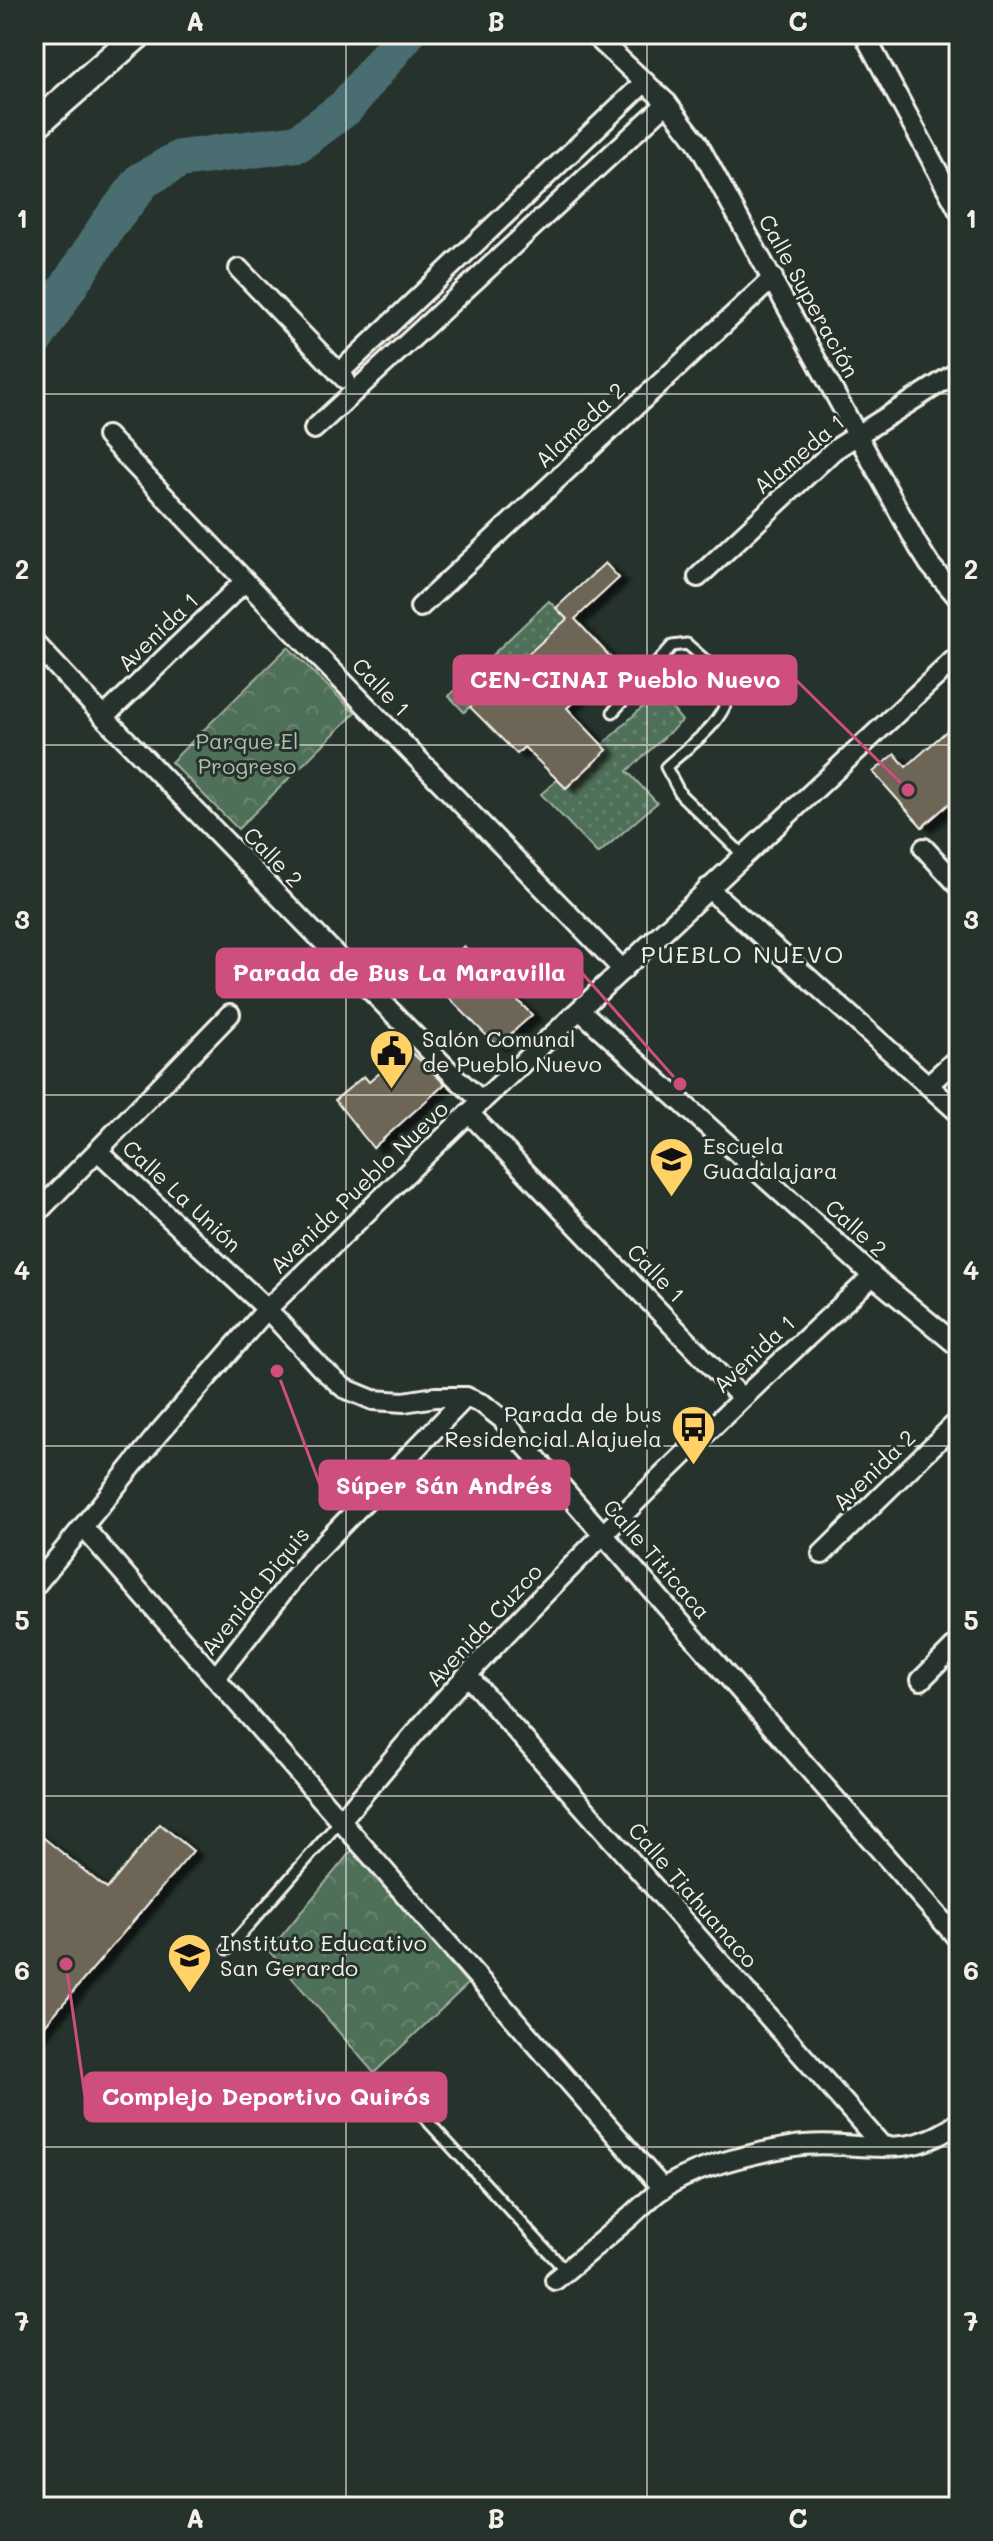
<svg xmlns="http://www.w3.org/2000/svg" width="993" height="2541" viewBox="0 0 993 2541" font-family="Mali,sans-serif">
<defs>
<pattern id="grass-dots" width="8" height="8" patternUnits="userSpaceOnUse" patternTransform="scale(2)"><rect width="8" height="8" fill="#4f6f59"/><path d="M2 2h.1M6 6h.1" fill="none" stroke="#698471" stroke-width="1.8" stroke-linecap="round"/></pattern>
<pattern id="forest-crowns" width="20" height="18" patternUnits="userSpaceOnUse" patternTransform="scale(2)"><rect width="20" height="18" fill="#4f6f59"/><path d="M2 6a3 3 0 1 1 6 0M12 15a3 3 0 1 1 6 0" fill="none" stroke="#698471"/></pattern>
<filter id="shadow"><feDropShadow dx="9" dy="5" stdDeviation="2" flood-color="#0009"/></filter>
</defs>
<rect width="100%" height="100%" fill="#26332d"/>
<filter id="ink" filterUnits="userSpaceOnUse"><feTurbulence type="fractalNoise" baseFrequency=".0125" numOctaves="2"/><feDisplacementMap in="SourceGraphic" scale="16" xChannelSelector="R" yChannelSelector="G"/><feConvolveMatrix kernelMatrix="1 2 1 2 8 2 1 2 1" color-interpolation-filters="sRGB"/></filter>
<g filter="url(#ink)">
<g fill="url(#grass-dots)" stroke="#a2b0a0" stroke-width="2">
<path d="M549,601L567,619L464,712L449,696Z"/>
<path d="M682,670L695,684L670,706L682,721L627,771L657,803L598,854L541,794L557,780L566,788L606,750L602,745Z"/>
</g>
<g fill="url(#forest-crowns)" stroke="#a2b0a0" stroke-width="2">
<path d="M288,647L355,713L238,829L171,762Z"/>
<path d="M352,1850L468,1984L374,2073L269,1951Z"/>
</g>
<g fill="none" stroke-linecap="round" stroke-linejoin="round">
<path stroke="#4a6d71" stroke-width="38" d="M34,340L108,225L143,180L180,159L298,143L345,108L406,34"/>
</g>
<g fill="#6d6556" stroke="#f4f1e8" stroke-width="2" filter="url(#shadow)">
<path d="M605,563L619,578L575,619L615,662L567,708L607,750L566,788L524,747L517,754L470,707L567,619L556,608Z"/>
<path d="M959,720V795L922,827L873,772L895,754L906,767Z"/>
<path d="M464,946L532,1015L497,1046L430,979Z"/>
<path d="M408,1049L445,1084L373,1148L335,1100L364,1076L369,1082Z"/>
<path d="M160,1824L193,1851L34,2038V1830L107,1889Z"/>
</g>
<g fill="none" stroke-linecap="round" stroke-linejoin="round">
<defs>
<g id="lane">
<path d="M613,712L672,646L687,644L704,659L729,696C718,729 689,745 666,767L681,795L743,855"/>
<path d="M228,1949L341,1820"/>
<path d="M410,2102L566,2271"/>
</g>
<g id="street">
<path d="M593,34L667,103L697,142L918,546L930,565L959,599"/>
<path d="M864,34L959,211"/>
<path d="M239,269L345,379"/>
<path d="M339,373L645,82"/>
<path d="M314,429L667,103"/>
<path d="M107,436L245,581L623,970"/>
<path d="M698,577L834,450L959,371"/>
<path d="M420,607L773,278"/>
<path d="M34,642L104,717L456,1078L482,1101"/>
<path d="M104,717L245,581"/>
<path d="M924,848L959,886"/>
<path d="M708,888L959,1113"/>
<path d="M581,1011L873,1276L959,1347"/>
<path d="M928,1085L959,1057"/>
<path d="M469,1113L741,1397"/>
<path d="M99,1152L267,1309L321,1368L344,1388L373,1400L404,1402L435,1397H466L483,1404L502,1419L959,1940"/>
<path d="M34,1216L230,1014"/>
<path d="M84,1528L663,2189"/>
<path d="M822,1554L959,1420"/>
<path d="M34,1587L158,1434L267,1309L469,1113L959,655"/>
<path d="M467,1675L883,2147"/>
<path d="M216,1677L306,1562L466,1397"/>
<path d="M921,1680L959,1642"/>
<path d="M341,1820C383,1771 424,1720 469,1673C598,1535 734,1404 873,1276"/>
<path d="M555,2280C580,2259 605,2238 630,2217C640,2208 651,2197 662,2189C695,2167 750,2154 789,2147C851,2136 905,2166 959,2122"/>
</g>
<path id="secondary" d="M34,126L139,34"/>
</defs>
<use href="#lane" stroke="#f4f1e8" stroke-width="15"/>
<use href="#street" stroke="#f4f1e8" stroke-width="24"/>
<use href="#secondary" stroke="#f4f1e8" stroke-width="32"/>
<use href="#lane" stroke="#26332d" stroke-width="9"/>
<use href="#street" stroke="#26332d" stroke-width="18"/>
<use href="#secondary" stroke="#26332d" stroke-width="26"/>
</g>
</g>
<path fill="none" stroke="#f4f1e8" stroke-width="2" stroke-opacity="0.55" d="M346,34V2507M647,34V2507M34,394H959M34,745H959M34,1095H959M34,1446H959M34,1796H959M34,2147H959"/>
<defs>
<symbol id="civic-pin" viewBox="-11 -11 22 30"><path d="M0 17L-7.5 6A9.5 9.5 0 1 1 7.5 6Z" fill="#ffd166" stroke="#26332d"/><path d="M-.6-6.5H3V-4.5H.6V-3L4-1V1h2V6H-6V1h2V-1L-.6-3ZM-1.2 2.5V6h2.4V2.5Z" fill="#111"/></symbol>
<symbol id="school-pin" viewBox="-11 -11 22 30"><path d="M0 17L-7.5 6A9.5 9.5 0 1 1 7.5 6Z" fill="#ffd166" stroke="#26332d"/><path d="M0-5L7-2L0 1L-7-2ZM-4 1L0 2.5L4 1V4Q0 6-4 4Z" fill="#111"/></symbol>
<symbol id="bus-pin" viewBox="-11 -11 22 30"><path d="M0 17L-7.5 6A9.5 9.5 0 1 1 7.5 6Z" fill="#ffd166" stroke="#26332d"/><path d="M-5-6H5V4H4V6H2V4H-2V6H-4V4H-5ZM-3.5-4V0h7V-4ZM-3.5 1.2v1.5H-2V1.2ZM2 1.2v1.5H3.5V1.2Z" fill="#111"/></symbol>
</defs>
<g fill-rule="evenodd">
<use href="#civic-pin" x="366" y="1026" width="51" height="69"/>
<use href="#school-pin" x="646" y="1134" width="51" height="69"/>
<use href="#bus-pin" x="668" y="1402" width="51" height="69"/>
<use href="#school-pin" x="164" y="1930" width="51" height="69"/>
</g>
<g text-anchor="middle" stroke-width="6" stroke-linejoin="round" paint-order="stroke">
<g font-size="22" fill="#f4f1e8" stroke="#26332d">
<text transform="translate(809 296) rotate(61)" y="8">Calle Superación</text>
<text transform="translate(580 425) rotate(-43)" y="8">Alameda 2</text>
<text transform="translate(799 454) rotate(-40)" y="8">Alameda 1</text>
<text transform="translate(158 632) rotate(-44)" y="8">Avenida 1</text>
<text transform="translate(381 687) rotate(46)" y="8">Calle 1</text>
<text transform="translate(273 857) rotate(46)" y="8">Calle 2</text>
<text transform="translate(359 1187) rotate(-44)" y="8">Avenida Pueblo Nuevo</text>
<text transform="translate(182 1196) rotate(43)" y="8">Calle La Unión</text>
<text transform="translate(856 1228) rotate(42)" y="8">Calle 2</text>
<text transform="translate(656 1273) rotate(46)" y="8">Calle 1</text>
<text transform="translate(754 1354) rotate(-43)" y="8">Avenida 1</text>
<text transform="translate(874 1470) rotate(-44)" y="8">Avenida 2</text>
<text transform="translate(657 1559) rotate(49)" y="8">Calle Titicaca</text>
<text transform="translate(255 1591) rotate(-51)" y="8">Avenida Diquis</text>
<text transform="translate(484 1625) rotate(-47)" y="8">Avenida Cuzco</text>
<text transform="translate(693 1895) rotate(49)" y="8">Calle Tiahuanaco</text>
</g>
<g font-size="22" fill="#b2bdaf" stroke="#26332d">
<text x="247" y="749">Parque El<tspan x="247" dy="25">Progreso</tspan></text>
</g>
<g font-size="22" fill="#f4f1e8" stroke="#26332d" text-anchor="start">
<text x="422" y="1047">Salón Comunal<tspan x="422" dy="25">de Pueblo Nuevo</tspan></text>
<text x="703" y="1154">Escuela<tspan x="703" dy="25">Guadalajara</tspan></text>
<text x="662" y="1422" text-anchor="end">Parada de bus<tspan x="662" dy="25">Residencial Alajuela</tspan></text>
<text x="220" y="1951">Instituto Educativo<tspan x="220" dy="25">San Gerardo</tspan></text>
</g>
<g font-size="24" letter-spacing="2" fill="#f4f1e8" stroke="#26332d">
<text x="743" y="963">PUEBLO NUEVO</text>
</g>
</g>
<path fill="none" stroke="#ce4e7e" stroke-width="3" d="M908 790L796 680M680 1084L582 973M277 1371L320 1485M66 1964L85 2097"/>
<g fill="#ce4e7e" stroke="#26332d" stroke-width="3">
<circle cx="908" cy="790" r="8"/>
<circle cx="680" cy="1084" r="8"/>
<circle cx="277" cy="1371" r="8"/>
<circle cx="66" cy="1964" r="8"/>
</g>
<g fill="#ce4e7e" stroke="#ce4e7e" stroke-width="3">
<rect x="454" y="656" width="342" height="48" rx="8"/>
<rect x="217" y="949" width="365" height="48" rx="8"/>
<rect x="320" y="1461" width="249" height="48" rx="8"/>
<rect x="85" y="2073" width="361" height="48" rx="8"/>
</g>
<g font-size="24" text-anchor="middle" font-weight="bold" fill="#fff">
<text x="625" y="688">CEN-CINAI Pueblo Nuevo</text>
<text x="399" y="981">Parada de Bus La Maravilla</text>
<text x="444" y="1494">Súper Sán Andrés</text>
<text x="266" y="2105">Complejo Deportivo Quirós</text>
</g>
<rect width="993" height="2541" fill="none" stroke="#26332d" stroke-width="88"/>
<rect x="44" y="44" width="905" height="2453" fill="none" stroke="#f4f1e8" stroke-width="3"/>
<g font-size="26" text-anchor="middle" font-weight="bold" fill="#f4f1e8">
<text x="195" y="31">A</text>
<text x="496" y="31">B</text>
<text x="798" y="31">C</text>
<text x="22" y="228">1</text>
<text x="971" y="228">1</text>
<text x="22" y="579">2</text>
<text x="971" y="579">2</text>
<text x="22" y="929">3</text>
<text x="971" y="929">3</text>
<text x="22" y="1280">4</text>
<text x="971" y="1280">4</text>
<text x="22" y="1630">5</text>
<text x="971" y="1630">5</text>
<text x="22" y="1980">6</text>
<text x="971" y="1980">6</text>
<text x="22" y="2331">7</text>
<text x="971" y="2331">7</text>
<text x="195" y="2528">A</text>
<text x="496" y="2528">B</text>
<text x="798" y="2528">C</text>
</g>
</svg>
